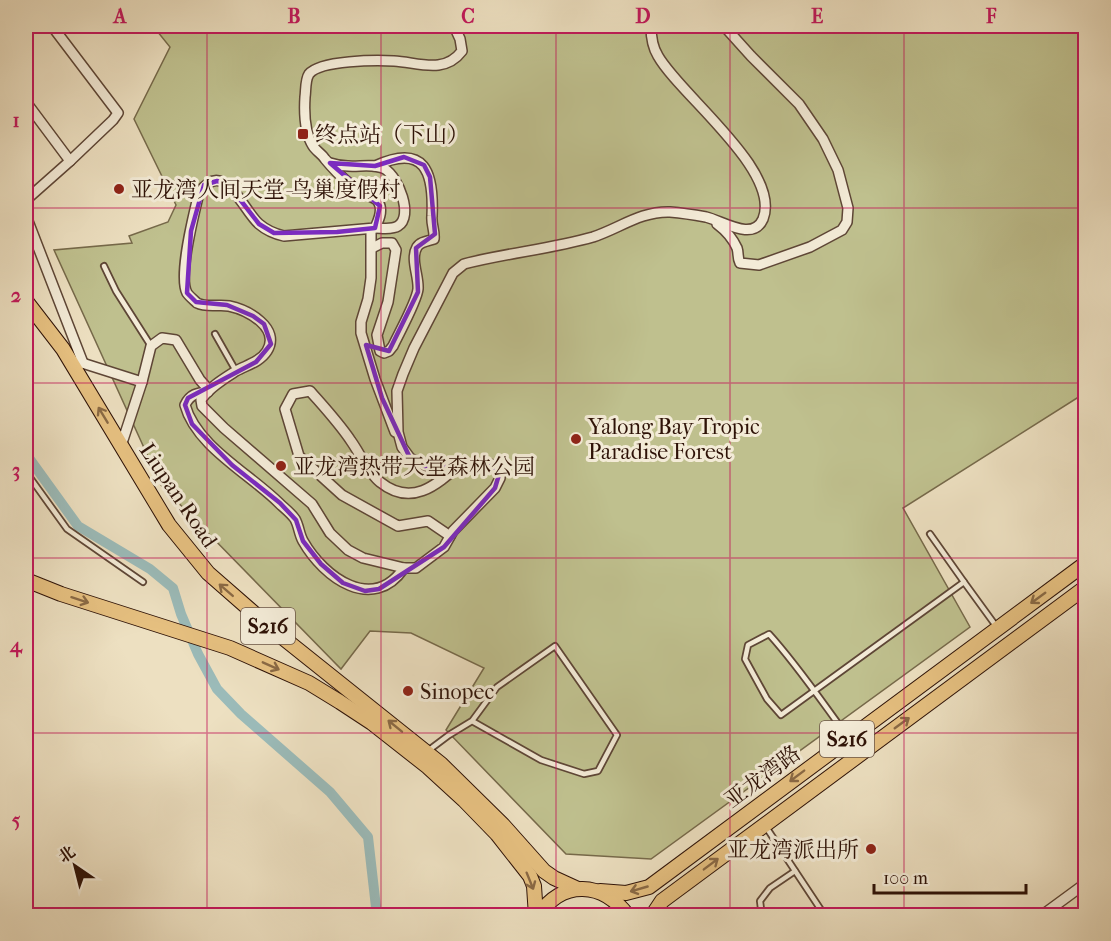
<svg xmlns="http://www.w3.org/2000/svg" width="1111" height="941" viewBox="0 0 1111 941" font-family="'IM FELL French Canon','Noto Serif SC',serif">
<rect width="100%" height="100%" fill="#ede0c1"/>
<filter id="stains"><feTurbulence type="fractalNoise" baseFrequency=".00333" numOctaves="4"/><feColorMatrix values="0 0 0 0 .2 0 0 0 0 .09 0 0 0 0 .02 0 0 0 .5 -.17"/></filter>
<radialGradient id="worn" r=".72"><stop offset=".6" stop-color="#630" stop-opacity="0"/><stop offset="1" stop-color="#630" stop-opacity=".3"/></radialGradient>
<path fill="#bfc08e" stroke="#76694a" stroke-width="1.5" d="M153,26H1081L1085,37V393L903,508L970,627L651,859L566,854L446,730L484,668L411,633L370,631L341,669L161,485L54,250L132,243L129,236L168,222L176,205L134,119L170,47Z"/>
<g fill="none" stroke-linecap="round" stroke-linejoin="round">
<path stroke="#9bbbb9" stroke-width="10" d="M26,454L78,526L150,569L173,588L181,614L198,654L217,689L241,714L330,792L368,837L377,916"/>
<defs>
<g id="lane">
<path d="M104,266L116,291L151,346"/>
<path d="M215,334L236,371"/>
<path d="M26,472L67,529L143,582"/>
<path d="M930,534L964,582"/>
<path d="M848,737C822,702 798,666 769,634L748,645L745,659L767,699L781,715L964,582L996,626"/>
<path d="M429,750L449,735L472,721L541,760L584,774L598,771L617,735L555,646L497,687L472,721"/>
<path d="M766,827L825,916"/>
<path d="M765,916L761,909L760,901L770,888L795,871"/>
</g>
<g id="street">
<path d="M52,26L118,113L113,120L70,161"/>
<path d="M454,26L460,39L462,51C444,75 417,62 394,61C377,60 320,60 309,74C305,80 306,91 305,97C304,113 304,132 313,146C316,151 322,154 325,159C335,171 352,188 367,195C373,198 378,198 380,206C382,214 378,221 375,228L284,236C275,234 266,230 259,224C242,209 224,157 199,193C194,213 178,276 187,293C189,296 195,301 197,303C207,308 219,304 229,306C248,310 281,328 267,351C260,362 247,365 236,371C225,378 208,388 201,400L202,406L224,428L312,504L330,533L348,550L363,558L404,568H416L444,547L453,531L495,488L500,478V471L493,465L486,463L425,466L410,458L402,447L398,432L397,391L403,374L414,348L453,273L464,264C506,253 551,249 593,237C620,228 641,211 670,212C682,213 695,215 706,217C723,221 753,242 763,219C782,171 680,95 658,56C653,48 651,35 651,26"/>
<path d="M26,102L70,161L26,200"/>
<path d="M330,163C336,165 342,166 348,166C360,167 373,163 385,169C398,177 414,216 398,226C392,230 382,228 375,228"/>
<path d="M26,216L83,363"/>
<path d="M717,224C725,230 733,239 737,248C739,254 737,257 740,263L759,265L810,247L842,230L847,222L848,208L838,170L823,139L799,104L751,56L724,26"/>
<path d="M371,229V278L368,299L361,322V333L375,379L395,432"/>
<path d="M372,248L382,243H392L396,250L388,302L377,335L380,351L384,353L389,351L393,346C399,333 417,301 418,289C419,276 410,259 417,247C420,242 428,241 434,239C435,231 431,224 432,216C434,172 425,143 375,166"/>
<path d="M79,362L142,382L121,446"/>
<path d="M142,382L151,346L162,338L176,340L200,380L209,390"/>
<path d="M208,392C197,393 190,394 185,405C196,446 250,474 279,503C284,508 291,513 295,519C299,526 299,534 303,541C324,578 373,613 404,568"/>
<path d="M450,536L428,521L398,526L342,495L299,456L285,409L293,394L310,391C324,407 339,423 351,441C359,452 370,475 380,482C411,507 436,486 460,464"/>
<path d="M1041,916L1086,883"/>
</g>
<g id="primary">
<path d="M26,301L63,349L169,525L208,573L272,629L441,764L503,825L544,871L554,878L578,889"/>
<path d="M26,580L61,594L230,648L309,683L340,702L372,723L428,767L464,800L497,834L530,876L534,886L536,916"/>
<path d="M600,891L626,893L649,887L1086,563"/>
<path d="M538,916C562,879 603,881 628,916"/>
<path d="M652,916L662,901L1086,587"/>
</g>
</defs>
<use href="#lane" stroke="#5e4636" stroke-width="8"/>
<use href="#street" stroke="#5e4636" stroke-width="12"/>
<use href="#primary" stroke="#2e1207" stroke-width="16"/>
<use href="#lane" stroke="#f3ebd7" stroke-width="4.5"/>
<use href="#street" stroke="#f3ebd7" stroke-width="9"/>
<use href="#primary" stroke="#e6c080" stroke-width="14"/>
</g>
<defs><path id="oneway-shaft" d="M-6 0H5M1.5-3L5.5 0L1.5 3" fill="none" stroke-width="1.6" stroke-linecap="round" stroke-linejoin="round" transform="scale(1.5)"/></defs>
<g stroke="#8a6944">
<use href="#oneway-shaft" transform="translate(103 415) rotate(-121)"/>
<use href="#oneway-shaft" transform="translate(226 590) rotate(-139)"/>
<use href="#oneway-shaft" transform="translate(1038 598) rotate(144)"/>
<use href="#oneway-shaft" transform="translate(80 600) rotate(18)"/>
<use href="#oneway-shaft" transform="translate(271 666) rotate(24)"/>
<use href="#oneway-shaft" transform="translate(902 723) rotate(-36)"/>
<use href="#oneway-shaft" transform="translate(395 726) rotate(-141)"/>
<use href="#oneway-shaft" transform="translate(797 776) rotate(143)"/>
<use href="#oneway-shaft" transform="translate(711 864) rotate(-37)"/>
<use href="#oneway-shaft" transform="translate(530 881) rotate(68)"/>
<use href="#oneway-shaft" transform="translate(639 889) rotate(164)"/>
</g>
<path fill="none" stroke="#7b2cbf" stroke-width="4.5" stroke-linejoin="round" d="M404,157L424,165L430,177L435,234L416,248L418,292L389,351L366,345L382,398L410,458L425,466L486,463L500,471L495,488L444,547L379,589L365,591L343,583L321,564L303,541L296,520L280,503L232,465L192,424L185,405L188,398L256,362L271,344L264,324L253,316L227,305L196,302L187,293L191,231L204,185L217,181L228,184L259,224L274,233L337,232L375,228L380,206L330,163L375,166Z"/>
<path fill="none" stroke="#c2185b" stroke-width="1.5" stroke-opacity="0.55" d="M207,26V916M381,26V916M556,26V916M730,26V916M904,26V916M26,208H1086M26,383H1086M26,558H1086M26,733H1086"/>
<g fill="#8f2418" stroke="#f3ebd7" stroke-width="2">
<rect x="297" y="128" width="12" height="12" rx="3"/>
<circle cx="119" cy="189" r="6"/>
<circle cx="576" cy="439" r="6"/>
<circle cx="281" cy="466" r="6"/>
<circle cx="408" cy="691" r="6"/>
<circle cx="871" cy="849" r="6"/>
</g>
<g text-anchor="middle" stroke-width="6" stroke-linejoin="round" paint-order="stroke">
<g fill="#f3ebd7" stroke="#695345" stroke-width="1.5">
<rect x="241" y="608" width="54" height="36" rx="4.5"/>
<rect x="820" y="721" width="54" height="36" rx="4.5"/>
</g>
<g font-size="21" font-weight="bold" fill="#2e1207">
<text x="268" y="633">S216</text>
<text x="847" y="746">S216</text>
</g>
<g font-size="22" fill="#2e1207" stroke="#f3ebd7" text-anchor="start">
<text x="315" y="142">终点站（下山）</text>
<text x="131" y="197">亚龙湾人间天堂-鸟巢度假村</text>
<text x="588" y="434">Yalong Bay Tropic<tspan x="588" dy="25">Paradise Forest</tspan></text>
<text x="293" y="474">亚龙湾热带天堂森林公园</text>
<text x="420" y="699">Sinopec</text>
<text x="859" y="857" text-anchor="end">亚龙湾派出所</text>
</g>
<g font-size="22" fill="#2e1207" stroke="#f3ebd7">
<text transform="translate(179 495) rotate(56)" y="8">Liupan Road</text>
<text transform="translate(762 776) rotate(-37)" y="8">亚龙湾路</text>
</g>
</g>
<rect width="1111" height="941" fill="none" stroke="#ede0c1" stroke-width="66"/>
<g transform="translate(75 866) rotate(325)" stroke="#f3ebd7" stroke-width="4.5" paint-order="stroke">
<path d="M0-4.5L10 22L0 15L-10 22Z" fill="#2e1207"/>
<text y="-9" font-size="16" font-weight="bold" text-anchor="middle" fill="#2e1207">北</text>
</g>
<path d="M874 884v9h152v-9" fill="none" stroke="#2e1207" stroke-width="3"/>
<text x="883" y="884" font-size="18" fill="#2e1207" stroke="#f3ebd7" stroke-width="4.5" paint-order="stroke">100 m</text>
<rect x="33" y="33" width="1045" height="875" fill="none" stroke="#c2185b" stroke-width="2"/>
<g font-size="20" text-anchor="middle" font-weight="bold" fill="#c2185b">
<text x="120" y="23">A</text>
<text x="294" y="23">B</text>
<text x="468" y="23">C</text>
<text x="643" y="23">D</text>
<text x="817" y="23">E</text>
<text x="991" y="23">F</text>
<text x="16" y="127">1</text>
<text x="16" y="302">2</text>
<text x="16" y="477">3</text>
<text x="16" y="652">4</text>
<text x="16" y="827">5</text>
</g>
<rect width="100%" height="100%" filter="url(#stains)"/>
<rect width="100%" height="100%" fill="url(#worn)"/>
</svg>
